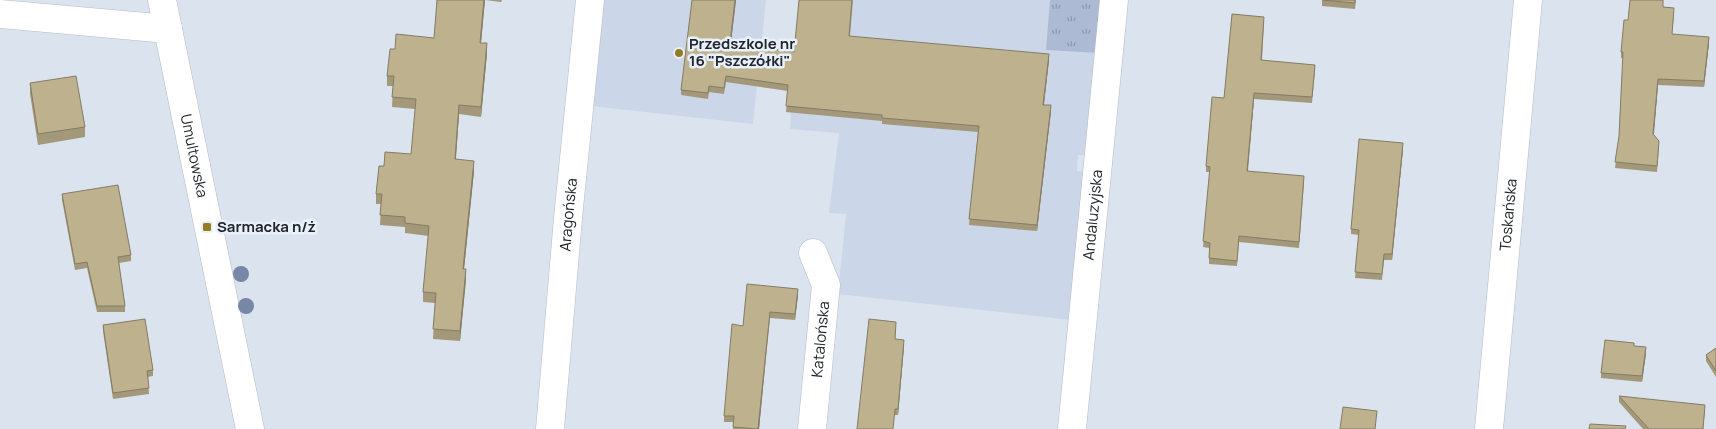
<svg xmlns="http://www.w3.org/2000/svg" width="1716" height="429" viewBox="0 0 1716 429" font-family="Manrope,sans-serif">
<defs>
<pattern id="park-tufts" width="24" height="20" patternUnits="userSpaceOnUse" patternTransform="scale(1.25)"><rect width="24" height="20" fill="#acbbd3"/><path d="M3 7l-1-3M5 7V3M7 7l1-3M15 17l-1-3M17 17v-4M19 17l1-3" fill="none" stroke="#8c98ab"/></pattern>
</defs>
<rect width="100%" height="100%" fill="#dbe3ef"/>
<g fill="#cbd6e8">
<path d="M602,0H766L753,124L591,106Z"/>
<path d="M800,0H1105L1089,155H1078L1077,171L1087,173L1071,320L838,294L846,214L829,213L839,133L790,129L791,113L786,112Z"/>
</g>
<path fill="url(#park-tufts)" d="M1050,0H1105L1099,53L1046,50Z"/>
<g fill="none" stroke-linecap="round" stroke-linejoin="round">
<defs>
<g id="minor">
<path d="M0,14L168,29"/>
<path id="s1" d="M550,429L568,218L590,0"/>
<path id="s2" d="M812,429L826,285L813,253"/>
<path id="s3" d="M1072,429L1114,0"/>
<path id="s4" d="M1489,429L1528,0"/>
</g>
<g id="tertiary">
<path id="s5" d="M162,0L250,429"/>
</g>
</defs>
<use href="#minor" stroke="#b3bbc6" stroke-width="29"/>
<use href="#tertiary" stroke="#b3bbc6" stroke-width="29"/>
<use href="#minor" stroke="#fff" stroke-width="28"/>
<use href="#tertiary" stroke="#fff" stroke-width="28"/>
</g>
<g fill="#7688a5">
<circle cx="241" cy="274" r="8"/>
<circle cx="246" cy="306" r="8"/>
</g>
<g fill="#a3987a">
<path d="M437,0H502L501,2L485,0L481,43L487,53L481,117L459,114L456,159L474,171L464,269L466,279L460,341L433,339L435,303L423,302V292L429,236L405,233V227L380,225L381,204H376V194L384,166L411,154L415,109L392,107L393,86H387V76L395,49L434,38Z"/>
<path d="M736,0L731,43L794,52L853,0L850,36L1049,60L1044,105L1051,111L1037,231L969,225L978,132L882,124V121L786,112L788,91L726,82L724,94L709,92L708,99L681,95V90Z"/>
<path d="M1322,0H1356L1355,9L1322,6Z"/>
<path d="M1663,7L1674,14L1672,34L1709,43L1704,87L1658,85L1654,135L1659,147L1657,172L1615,168L1619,136L1623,58H1621V52L1628,20Z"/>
<path d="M1264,23L1262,60L1315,71L1312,103L1254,99L1248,171L1304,182L1299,248L1239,242L1237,266L1209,264V248L1203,247L1210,172H1206V166L1224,98Z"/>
<path d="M30,83L85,127V137L38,145L30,94Z"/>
<path d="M1403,149L1392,260H1384L1382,280L1355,278L1359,235L1351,234V229Z"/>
<path d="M62,194L131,255V261L119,263L125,306V312H97L87,268L75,270L62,200Z"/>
<path d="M798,295L795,320L770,318L759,429H733V422H724V416L743,326Z"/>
<path d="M103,325L153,370V376L148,377L149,394L113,399L103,331Z"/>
<path d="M896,328L895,339L904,346L898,415H895L857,429Z"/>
<path d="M1716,348V377L1706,361V355Z"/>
<path d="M1646,353L1642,382L1601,378V373Z"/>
<path d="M1619,396L1705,411L1703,429H1643L1619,402Z"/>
</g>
<g fill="#847c63">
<path d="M484,0H485L480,53V43Z"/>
<path d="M735,0H736L730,49V43Z"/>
<path d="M1709,37V43L1704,87V81Z"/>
<path d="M487,43V53L481,117V107Z"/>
<path d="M1049,54V60L1043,111V105Z"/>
<path d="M1658,79V85L1653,140V134Z"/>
<path d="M1254,93V99L1247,177V171Z"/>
<path d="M459,105V114L455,169V159Z"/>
<path d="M1051,105V111L1037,231V225Z"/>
<path d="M1403,143V149L1392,260V254Z"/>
<path d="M474,161V171L463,279V269Z"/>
<path d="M466,269V279L460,341V331Z"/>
<path d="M798,289V295L795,320V314Z"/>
<path d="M770,312L759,429H758Z"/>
<path d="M904,340V346L898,415V409Z"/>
<path d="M1646,347V353L1642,382V376Z"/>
</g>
<g fill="#bdb18e" stroke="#847c63">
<path d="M437,0H484L480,43H487L481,107L459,105L455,159L474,161L463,269H466L460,331L433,329L436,293L423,292L429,226L405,223V217L380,215L382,194H376L379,166H384L385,152L411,154L416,99L392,97L394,76H387L390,49H395L396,34L434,38Z"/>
<path d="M692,0H735L730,43L794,52L799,0H852L849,36L1049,54L1043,105H1051L1037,225L969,219L979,126L882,118V115L786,106L788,85L726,76L724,88L709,86L708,93L681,90Z"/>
<path d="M1323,0H1355V3Z"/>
<path d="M1630,0H1663V7L1674,8L1672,34L1709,37L1704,81L1658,79L1653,134L1659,141L1657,166L1615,162L1619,136L1623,52H1621L1624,20H1628Z"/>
<path d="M1232,14L1264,17L1261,60L1315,65L1312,97L1254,93L1247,171L1304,176L1299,242L1239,236L1237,261L1209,258L1210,243L1203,241L1210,167L1206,166L1212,97L1224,98Z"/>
<path d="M76,76L85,127L38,134L30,83Z"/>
<path d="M1359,139L1403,143L1392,254H1384L1382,274L1355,272L1359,230L1351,229Z"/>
<path d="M118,185L131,255L118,257L125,306H97L87,262L75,264L62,194Z"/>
<path d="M747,284L798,289L795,314L770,312L758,429L733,427L734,416H724L732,324L743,326Z"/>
<path d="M145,319L153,370L147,371L149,388L113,393L103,325Z"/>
<path d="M869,319L896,322L895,339L904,340L898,409H895L893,429H857Z"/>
<path d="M1605,340L1634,343V346L1646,347L1642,376L1601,373Z"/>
<path d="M1716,348V371L1706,355Z"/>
<path d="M1619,396L1705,405L1703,429H1649Z"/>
<path d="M1343,407L1377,411L1375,429H1340Z"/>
<path d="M1590,424L1626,426L1625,429H1589Z"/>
</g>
<g fill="#957b23" stroke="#e8f0fc" stroke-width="2">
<circle cx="679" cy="53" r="5"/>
<rect x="202" y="222" width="10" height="10" rx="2.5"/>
</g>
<g text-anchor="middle" stroke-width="5" stroke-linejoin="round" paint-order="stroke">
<g font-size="15" font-weight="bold" fill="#222529" stroke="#e8f0fc" text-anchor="start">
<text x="689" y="49">Przedszkole nr<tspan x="689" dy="17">16 "Pszczółki"</tspan></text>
<text x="217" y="232">Sarmacka n/ż</text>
</g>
<g font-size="15" fill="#222529" stroke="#e8f0fc">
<text dy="5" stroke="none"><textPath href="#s5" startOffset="159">Umultowska</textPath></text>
<text dy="5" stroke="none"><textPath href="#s1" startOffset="215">Aragońska</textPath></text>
<text dy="5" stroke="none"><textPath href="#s3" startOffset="215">Andaluzyjska</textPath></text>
<text dy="5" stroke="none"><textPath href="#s4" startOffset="215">Toskańska</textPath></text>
<text dy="5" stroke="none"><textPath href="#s2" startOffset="90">Katalońska</textPath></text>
</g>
</g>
</svg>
